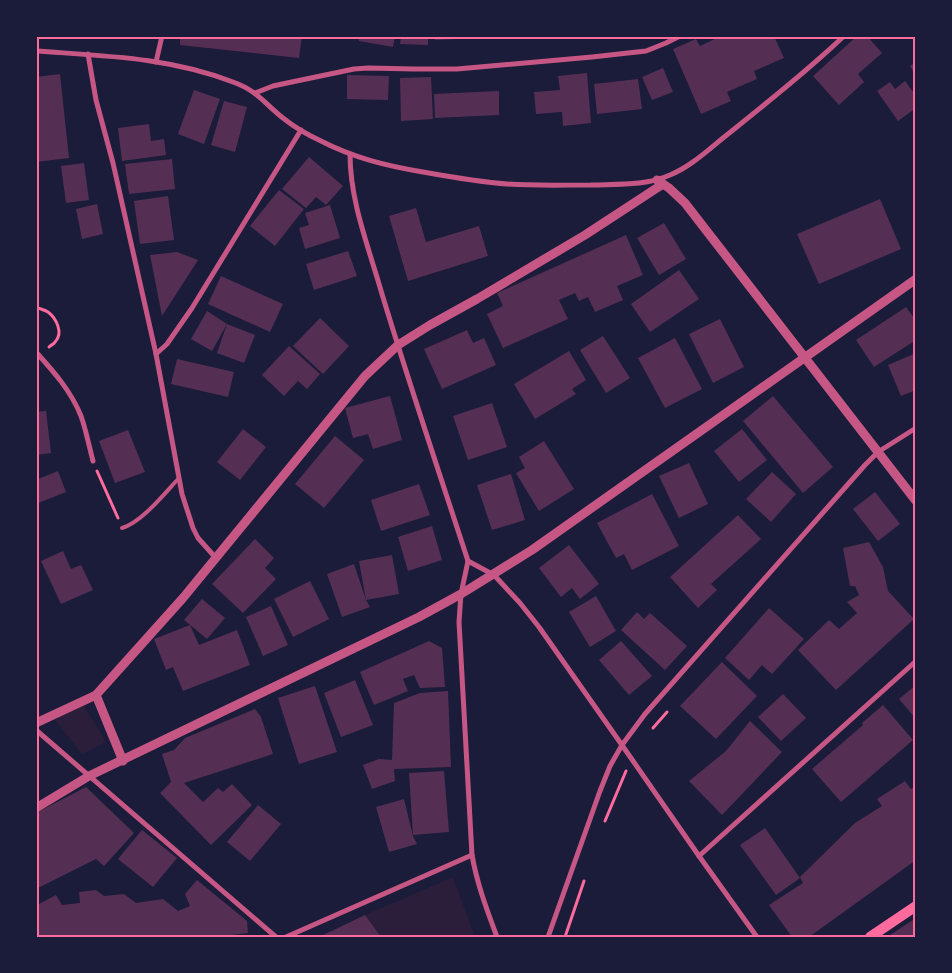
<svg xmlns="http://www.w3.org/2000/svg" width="952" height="973" viewBox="0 0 952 973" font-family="'Work Sans',sans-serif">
<rect width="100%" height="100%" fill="#1b1b3a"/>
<g fill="#2a1e3b">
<path d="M83,704L106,742L82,754L55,720Z"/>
<path d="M453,877L475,937H381L365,915Z"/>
</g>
<g fill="#542f53">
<path d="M180,36H302L299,58L180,45Z"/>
<path d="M360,36H395L393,47L359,41Z"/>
<path d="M401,36H428V45L400,44Z"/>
<path d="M435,36H479V38L435,40Z"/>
<path d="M721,36H774L784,58L754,71L757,79L727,92L731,101L701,114L673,49L696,39L700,46Z"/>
<path d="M857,36H867L882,53L858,74L864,82L839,105L813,76Z"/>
<path d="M916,62V76L910,66Z"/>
<path d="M663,68L673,92L652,100L642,77Z"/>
<path d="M587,73L591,123L563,126L562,112L536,114L534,92L560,90L558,76Z"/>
<path d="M60,74L69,158L36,162V77Z"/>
<path d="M347,75L389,76L388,100L347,99Z"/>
<path d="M431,77L433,119L401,121L400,78Z"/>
<path d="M638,79L642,109L597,114L594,84Z"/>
<path d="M905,81L916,96V108L898,121L877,91L890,82L895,89Z"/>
<path d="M194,90L220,99L204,144L178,134Z"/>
<path d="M499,91V115L435,118L434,94Z"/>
<path d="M224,101L247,107L235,152L211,145Z"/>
<path d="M149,124L151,141L164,139L166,155L122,161L118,128Z"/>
<path d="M309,157L343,186L326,205L316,197L306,208L282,189Z"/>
<path d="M172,159L175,189L129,194L125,164Z"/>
<path d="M84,163L89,200L66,203L61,166Z"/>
<path d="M279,190L304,209L275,246L250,226Z"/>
<path d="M168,196L174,240L140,244L134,201Z"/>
<path d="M880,199L901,249L819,284L797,234Z"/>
<path d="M97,204L103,234L82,239L76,209Z"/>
<path d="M330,205L340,238L305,249L299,228L309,225L305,213Z"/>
<path d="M416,208L426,242L479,226L488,256L408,281L389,216Z"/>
<path d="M664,223L686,259L659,275L637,238Z"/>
<path d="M626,235L643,275L617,286L623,300L595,312L588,297L579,301L575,293L559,300L568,319L503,348L487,314L503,306L497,293Z"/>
<path d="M348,251L357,276L314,290L306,264Z"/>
<path d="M177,252L198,260L162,316L150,255Z"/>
<path d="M679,270L699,299L650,332L631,304Z"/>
<path d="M221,276L283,304L270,332L208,304Z"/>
<path d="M906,307L916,321V340L874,367L856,340Z"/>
<path d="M207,311L227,324L212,351L191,339Z"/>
<path d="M320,318L349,346L323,374L293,346Z"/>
<path d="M720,319L744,367L713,383L689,334Z"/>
<path d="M227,324L255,335L244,363L217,353Z"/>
<path d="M467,330L473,343L484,338L496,365L442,389L424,349Z"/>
<path d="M603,336L630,378L606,393L580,350Z"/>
<path d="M675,338L702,389L665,408L638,358Z"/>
<path d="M289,346L320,374L307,389L298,381L284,396L262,375Z"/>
<path d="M569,351L586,380L572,389L576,394L535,419L514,384Z"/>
<path d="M916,353V390L901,396L888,365Z"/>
<path d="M177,359L234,372L228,397L171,384Z"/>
<path d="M390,396L402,440L373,449L368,434L353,438L345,408Z"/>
<path d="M773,396L833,467L803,493L743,421Z"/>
<path d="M492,403L507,447L468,460L453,416Z"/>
<path d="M46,411L51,453L36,455V412Z"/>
<path d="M243,429L266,447L240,480L217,462Z"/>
<path d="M742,429L767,460L739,482L714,451Z"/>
<path d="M128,430L145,472L115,483L99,441Z"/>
<path d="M335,436L364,460L324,508L295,484Z"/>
<path d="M544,441L574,489L539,511L516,473L525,468L519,457Z"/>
<path d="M689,463L708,504L679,518L659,476Z"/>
<path d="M58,471L66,492L36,504V480Z"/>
<path d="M772,472L796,494L771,522L746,499Z"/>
<path d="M511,474L525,520L492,530L477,485Z"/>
<path d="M419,484L430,515L381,531L371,500Z"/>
<path d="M875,492L900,524L878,541L853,509Z"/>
<path d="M652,494L679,546L632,570L624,554L616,558L597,523Z"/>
<path d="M738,515L761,539L711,584L717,590L698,608L670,577Z"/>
<path d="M432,526L442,560L408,571L398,537Z"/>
<path d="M255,539L274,558L265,568L276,579L243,613L212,584Z"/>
<path d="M869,542L883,567L888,591L914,619L836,690L798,650L829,620L839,629L857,613L847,602L859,595L855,586H850L843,548Z"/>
<path d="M569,545L599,584L580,599L572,588L561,597L539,568Z"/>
<path d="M63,551L71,569L81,565L93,590L61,604L41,561Z"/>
<path d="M392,555L399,594L366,600L359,561Z"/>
<path d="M354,564L366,600L370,607L342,617L327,574Z"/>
<path d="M310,581L329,619L293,637L274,599Z"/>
<path d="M596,596L616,631L590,647L569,612Z"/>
<path d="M202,599L225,618L207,639L184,620Z"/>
<path d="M271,606L288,645L263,656L246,617Z"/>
<path d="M769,608L804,639L772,674L762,665L749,680L725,658Z"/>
<path d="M637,612L644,619L650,613L687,646L665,670L621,630Z"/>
<path d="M190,625L199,645L237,630L250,665L183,691L173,667L166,670L154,639Z"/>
<path d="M429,641L442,648L445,687L420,688L414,675L403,679L408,691L374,705L360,672Z"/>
<path d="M621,641L652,676L629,695L599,660Z"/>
<path d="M722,662L757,696L716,739L680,706Z"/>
<path d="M355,680L373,725L341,737L324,693Z"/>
<path d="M916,685V719L899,699Z"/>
<path d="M315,686L337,752L299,764L278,698Z"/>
<path d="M448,691L451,767L394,769L395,781L372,789L363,765L379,759L392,760L394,703L420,693Z"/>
<path d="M783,694L806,718L781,741L758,717Z"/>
<path d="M883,705L913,740L841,802L812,769L863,725L862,723Z"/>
<path d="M255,709L261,717L273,754L184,783L203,802L218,788L223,792L232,784L252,805L211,845L160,793L171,782L162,754L174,750L185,738Z"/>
<path d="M750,721L782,752L722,815L689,781L726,751Z"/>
<path d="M444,771L449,832L413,835L409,773Z"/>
<path d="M905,781L911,789L916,786V860L809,937H792L769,905L803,883L800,877L855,823L882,806L877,799Z"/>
<path d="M86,787L134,833L104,866L96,859L36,889V813Z"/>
<path d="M404,799L413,836L417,844L389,852L376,807Z"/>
<path d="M258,805L281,824L250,861L227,842Z"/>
<path d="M765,828L800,878L776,895L740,845Z"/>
<path d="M142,830L177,858L153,887L118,859Z"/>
<path d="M197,880L247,921L248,933L215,937H36V914H38L37,905L56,895L62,905L80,903L79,892L96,890L104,896L124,894L136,903L163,899L178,911L190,906L185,894Z"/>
<path d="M365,915L381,937H319Z"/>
<path d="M916,918V937H887Z"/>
</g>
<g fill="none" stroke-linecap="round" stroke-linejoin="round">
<g stroke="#ff6b9d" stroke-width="3">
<path d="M36,307C40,309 45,310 48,312C56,318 64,333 55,342C54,344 51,345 49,347"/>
<path d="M97,471L118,518"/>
<path d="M653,728L667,712"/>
<path d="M605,821L626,771"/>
<path d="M565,937L584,881"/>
</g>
<path stroke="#c65784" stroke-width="4" d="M122,528C142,522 164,494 179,478"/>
<g stroke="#c65784" stroke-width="5">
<path d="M36,51C104,56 168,57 233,82C258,91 264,103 283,118C294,127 308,135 321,141C354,158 387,166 423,172C451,177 479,182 507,184C535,186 563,185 591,185C617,184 646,186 670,175C692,166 710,148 728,134C768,102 807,71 844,36"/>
<path d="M88,54L96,100L113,163L156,354L182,494L193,528L198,538L215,557"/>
<path d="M156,62L162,36"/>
<path d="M255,93L273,86L287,83L354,69L368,68L414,69H457L592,57L646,51L666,43L680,36"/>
<path d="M350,154C350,202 369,248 382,294C409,383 439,472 468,561L461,594L459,622L472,855C477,884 487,910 497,937"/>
<path d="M36,352C54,372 71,391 81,416C86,430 89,446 93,461"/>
<path d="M156,354L167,344L192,308L301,130"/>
<path d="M468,561L494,575L520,603L539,627L631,758L699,856L757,937"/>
<path d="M36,730L276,937"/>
<path d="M699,856L916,661"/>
<path d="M286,937L472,855"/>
<path d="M548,937L600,791L610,766L622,745L645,714L865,465L878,452L916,428"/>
</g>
<g stroke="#c65784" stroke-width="9">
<path d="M657,180L669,188L685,203L916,501"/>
<path d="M36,723L96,695"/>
<path d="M123,761L96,695L183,598L365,376L398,345L430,325L477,299L585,235L663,184"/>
<path d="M36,808L89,776L419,617L461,594L532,550L916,279"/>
</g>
<path stroke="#ff6b9d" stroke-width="10" d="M870,937L916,906"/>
</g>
<rect width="952" height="973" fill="none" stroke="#1b1b3a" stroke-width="75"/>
<rect x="38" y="38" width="876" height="898" fill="none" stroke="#ff6b9d" stroke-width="2"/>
</svg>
